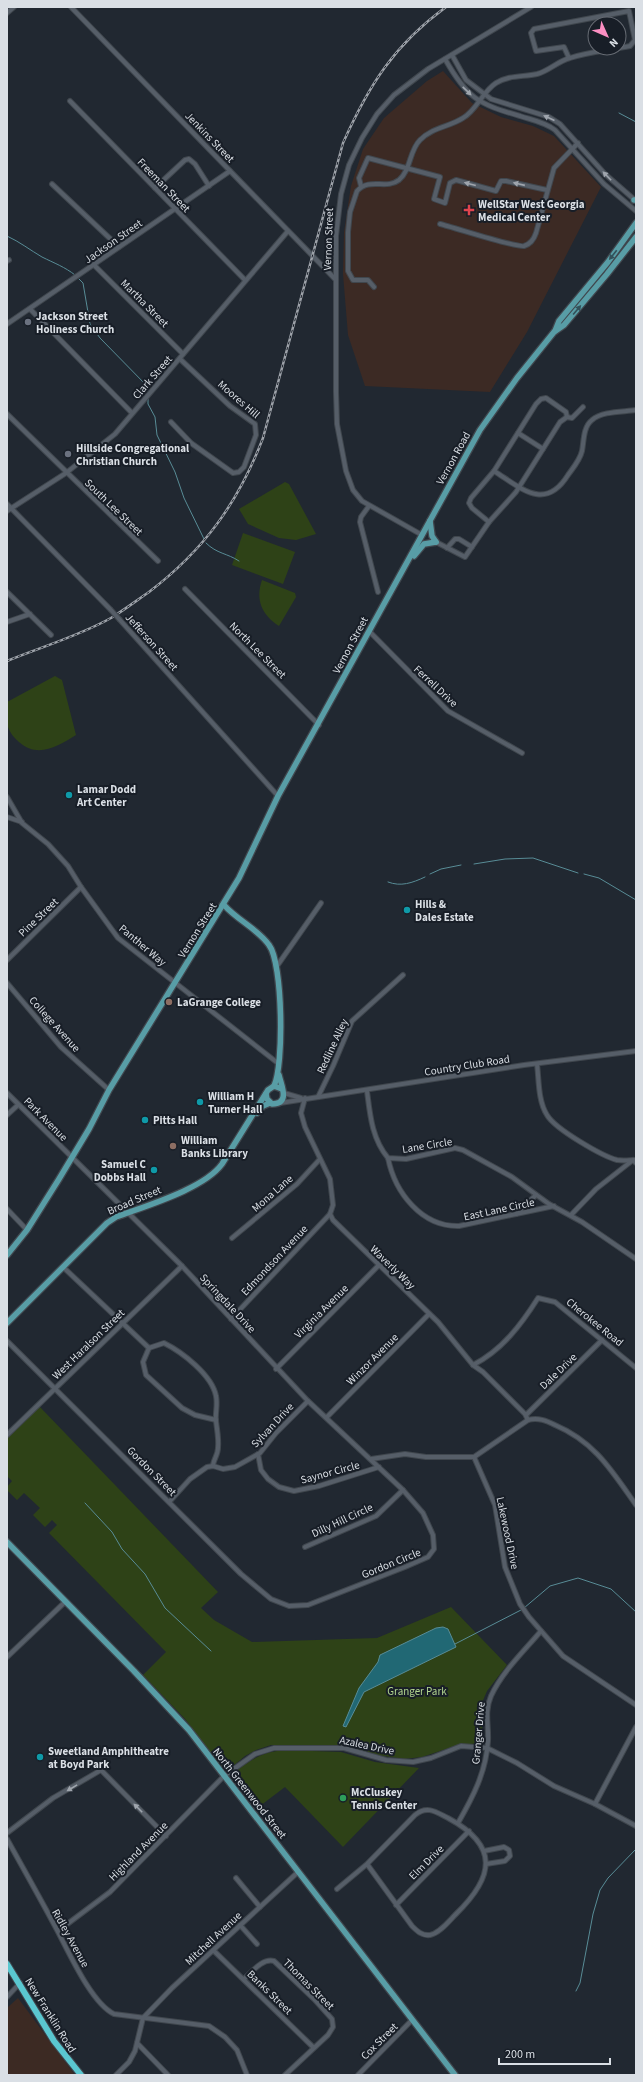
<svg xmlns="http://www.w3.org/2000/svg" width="643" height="2082" viewBox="0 0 643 2082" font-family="'Source Sans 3',sans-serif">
<rect width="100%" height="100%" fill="#212831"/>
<path fill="#3c2a23" d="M18,1998L75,2075H7V2008Z"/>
<path fill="#3c2a24" d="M443,71L472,103L501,117L533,126L554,136L601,187L527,332L490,392L365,386L348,335L343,274L344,232L351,186L363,149L384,118L427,81Z"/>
<g fill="#2e4217">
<path d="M285,482L289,484L316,534L296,540L279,538L248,524L239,509Z"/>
<path d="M243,533L295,552L283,584L232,565Z"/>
<path d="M262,580L295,593L296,597L279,626C262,615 255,600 262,580Z"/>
<path d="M55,676L62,680L76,735C58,746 38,759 19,742C14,738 10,733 8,727C5,720 7,709 7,702Z"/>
<path d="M39,1406L218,1592L201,1608L214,1620L252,1642L377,1638L451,1607L507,1665L487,1691L481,1705L483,1743L458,1745L422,1757L404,1759L377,1755L346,1745H271L256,1750L245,1756L226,1772L185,1719L143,1675L166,1652L49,1533L57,1525L52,1520L45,1527L33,1515L40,1508L24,1493L17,1500L7,1490V1487L12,1481L7,1476V1438Z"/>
<path d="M283,1750L341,1752L375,1762L419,1768L343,1847L285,1787L256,1809L231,1775C249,1761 259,1753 283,1750Z"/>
</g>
<path fill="#216874" stroke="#588c96" d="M443,1627L448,1629L456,1647L364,1692L346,1727L343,1726L359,1688L378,1662L380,1655L436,1628Z"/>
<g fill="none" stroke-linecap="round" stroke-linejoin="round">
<g stroke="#588c96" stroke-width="1">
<path d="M619,113L636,122"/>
<path d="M7,236C20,242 30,250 42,257C54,263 65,267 75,275"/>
<path d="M79,279L83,283L90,324L100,338L148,387V391"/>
<path d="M148,399V404L155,417L157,435L175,472L184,498L204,539"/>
<path d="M206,543C217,554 227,553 239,561"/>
<path d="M474,864L505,859L533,858L578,873"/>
<path d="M430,874L441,869L461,865"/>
<path d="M584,874L599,878L636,900"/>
<path d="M388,882C401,887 412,883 425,877"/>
<path d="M85,1503L112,1532L122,1549L145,1574L165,1608L211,1651"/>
<path d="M524,1608L550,1586L578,1578L611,1589L636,1612"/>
<path d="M455,1644L521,1610"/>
<path d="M576,1991L580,1983L593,1914L600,1890L608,1878L636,1849"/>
</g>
<defs>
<g id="minor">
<path d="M71,7L336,280"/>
<path d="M7,13L14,7"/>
<path d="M452,55L466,80L491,99L549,117L560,124L605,174L636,201"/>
<path d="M445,59C467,98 478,104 520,116C532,120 545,122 555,130L604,184L636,211"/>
<path d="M70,101L245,280"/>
<path d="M52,184L119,247"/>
<path d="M361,186L359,178L368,158L440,177L434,199L445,203L450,183L456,180L496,191L501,181H506L547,190"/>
<path d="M155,188L185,160L189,159L195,164L209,186"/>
<path d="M440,224C453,227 516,248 524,246C531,244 534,239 536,233L554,168L578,143"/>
<path d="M7,261L9,260"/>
<path d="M94,265L183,354"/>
<path d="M374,287L368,280H353L348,271V232L350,212L357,191C370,177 386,190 399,180C411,170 409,151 420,140C433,127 449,127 463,118C477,110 482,92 496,83C509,75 523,77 537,74C549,71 558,61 570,58C589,52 610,50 630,46L635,40L629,11L534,29L531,33L536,51L564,47L569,58"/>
<path d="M30,309L132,413"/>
<path d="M7,324L230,171"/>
<path d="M7,414L158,561"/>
<path d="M171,422L191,443L233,473L239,472L244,467L256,435L255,424L230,406L180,359"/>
<path d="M518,433L543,449"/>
<path d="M494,471C521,488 545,512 568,475C573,468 580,460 582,451C584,441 583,427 592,420C602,411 623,412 636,410"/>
<path d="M7,504L110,609"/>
<path d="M369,506L361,517L360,522L378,592"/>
<path d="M7,511L66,473L115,434L288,231"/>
<path d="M489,522L472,508L469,503L471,498L494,471L536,404L541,399L546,398L566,412L567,417"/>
<path d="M422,535L362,501L353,490L346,471L337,424L336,392V236L341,194L349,165L362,138L377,114L394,95L428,69L531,7"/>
<path d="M436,542L465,557L489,522L516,492L560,422L567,417L572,418L583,407"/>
<path d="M447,548L455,539H459L472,547"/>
<path d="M185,589L319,725"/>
<path d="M7,592L51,635"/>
<path d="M120,620L278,796"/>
<path d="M7,622L30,614"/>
<path d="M369,631L448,711L522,753"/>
<path d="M7,797L22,823L48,844L68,866L81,887L118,938L279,1064"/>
<path d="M7,817L22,822"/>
<path d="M7,960L81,887"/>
<path d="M277,966L321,903"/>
<path d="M7,983L61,1047L109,1090"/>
<path d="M537,1064C539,1080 538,1101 547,1115C555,1129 602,1156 617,1160C623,1161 630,1160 636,1160"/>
<path d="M367,1091C370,1115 372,1139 388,1158L406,1159L455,1148L463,1150L512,1177L549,1204L582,1222L636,1259"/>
<path d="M7,1093L182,1266L308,1401L403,1490L423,1513L433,1535L434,1549L428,1557L405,1567L308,1605L289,1606L271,1599L241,1574L7,1341"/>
<path d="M284,1093L301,1098"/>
<path d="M318,1097L333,1066L352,1021L403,975"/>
<path d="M305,1098L301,1113L305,1127L330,1179L333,1205L330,1214L333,1220L438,1322L473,1365L483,1372L525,1414L528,1420"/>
<path d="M280,1103L524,1065L636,1051"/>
<path d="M7,1115L18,1105"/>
<path d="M388,1158C395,1193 422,1227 459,1226L554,1206"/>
<path d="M7,1209L27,1230"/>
<path d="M516,1214L536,1195"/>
<path d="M571,1215L596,1189L633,1160L636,1163"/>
<path d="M232,1238L297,1184L320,1159"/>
<path d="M63,1267L149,1348"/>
<path d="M231,1319L330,1214"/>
<path d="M149,1348L164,1343C182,1352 212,1375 216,1396C218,1405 215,1413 216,1421C217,1430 219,1439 218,1448C218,1455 213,1460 213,1466"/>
<path d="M149,1348L143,1362L146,1375L182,1408L195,1415L216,1420"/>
<path d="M473,1365C502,1350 521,1325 538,1298L555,1302L636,1368"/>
<path d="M276,1369L378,1266"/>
<path d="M526,1415L602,1340"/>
<path d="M327,1417L429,1314"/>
<path d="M7,1435L182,1266"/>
<path d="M258,1454L261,1470L268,1479L279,1487L294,1491L319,1486L379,1467"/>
<path d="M474,1457L495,1505L505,1567L520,1604L529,1617L563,1656L636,1705"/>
<path d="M371,1459L405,1454L426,1457H474L528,1420C538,1417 547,1421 555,1425C595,1442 612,1471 636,1505"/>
<path d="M170,1501L190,1479L207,1467L213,1466L223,1469L235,1467L260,1453L276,1433L308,1401"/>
<path d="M305,1547L376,1516L403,1490"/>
<path d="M7,1657L65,1602"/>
<path d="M595,1804L636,1727"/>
<path d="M458,1823C473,1797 486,1772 488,1741C489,1726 484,1712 491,1696C502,1672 524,1651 541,1631"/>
<path d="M7,1833L53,1798L101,1770L166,1836"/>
<path d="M7,1839C23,1868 40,1898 56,1928C68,1950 91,2003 114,2014L209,2026L225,2037L237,2050L247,2075"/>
<path d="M484,1851L504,1847L509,1850L510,1856L505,1861L486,1864"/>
<path d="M236,1878L260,1907"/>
<path d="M337,1889L367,1864L415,1815C427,1805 436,1812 448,1818C500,1846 494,1877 456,1914C449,1921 440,1933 430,1935C422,1936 417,1931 412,1926L367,1864"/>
<path d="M396,1905L469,1831"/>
<path d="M240,1925L257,1944"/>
<path d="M58,1931L110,1892L224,1776L255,1754L274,1748H344L386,1760L413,1762L431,1758L461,1746L487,1748L517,1763L554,1786L595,1804L636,1826"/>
<path d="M213,1950L313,2047"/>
<path d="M244,1979C252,1972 262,1958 274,1961L314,1999L332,2019L333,2027L328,2035L285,2075"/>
<path d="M7,1997L20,1983"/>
<path d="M137,2043L168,2075"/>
<path d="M116,2075L129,2062L135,2051L143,2018L172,1988L298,1872"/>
<path d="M358,2075L412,2020"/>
</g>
<g id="major">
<path d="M634,200H636"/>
<path d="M555,331L559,321L608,262L636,223"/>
<path d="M430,521L432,536L436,542"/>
<path d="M414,556L424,544L436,542"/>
<path d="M224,905C237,920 258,929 269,945C283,963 284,1066 274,1086"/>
<path d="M266,1094L267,1099L272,1104C291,1104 281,1085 279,1075"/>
<path d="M257,1113L263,1106L270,1103"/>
<path d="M7,1255L27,1230L59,1179L89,1129L109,1090L239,878L278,796L480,430L517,378L554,332L564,325L607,274L636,237"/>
<path d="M7,1323L107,1223L116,1217C145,1206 204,1189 222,1164L268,1090L274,1086L282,1089"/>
<path d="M7,1542L134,1671L189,1730L455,2075"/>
</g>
<path id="highway" d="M7,1964L54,2041L81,2075"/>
</defs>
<use href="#minor" stroke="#40474e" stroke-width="6"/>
<use href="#major" stroke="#40474e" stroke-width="8"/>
<use href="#highway" stroke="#40474e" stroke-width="8"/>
<use href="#minor" stroke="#565e68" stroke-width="4"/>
<use href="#major" stroke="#589da6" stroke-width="5.5"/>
<use href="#highway" stroke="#5ac7d0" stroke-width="6"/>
<defs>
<path id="rail" d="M7,661C41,647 79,636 111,618C124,610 136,601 149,592C204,550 238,503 263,438L343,143C369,85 394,45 446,7"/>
</defs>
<use href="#rail" stroke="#9ea3aa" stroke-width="2.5"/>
<use href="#rail" stroke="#181e27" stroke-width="1" stroke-dasharray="3" stroke-linecap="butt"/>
<defs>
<path id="minor-bridge" d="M110,609L120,620"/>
</defs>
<use href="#minor-bridge" stroke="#40474e" stroke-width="6" stroke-linecap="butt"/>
<use href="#minor-bridge" stroke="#565e68" stroke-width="4"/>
</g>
<defs><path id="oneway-solid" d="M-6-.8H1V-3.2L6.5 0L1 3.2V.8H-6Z"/></defs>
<g fill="#9fa5ad">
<use href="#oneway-solid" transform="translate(467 91) rotate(44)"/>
<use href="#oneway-solid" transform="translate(549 118) rotate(-156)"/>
<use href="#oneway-solid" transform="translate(607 176) rotate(-134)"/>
<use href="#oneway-solid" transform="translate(470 184) rotate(-165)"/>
<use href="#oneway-solid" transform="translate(519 184) rotate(-167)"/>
<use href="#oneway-solid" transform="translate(72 1788) rotate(149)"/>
<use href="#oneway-solid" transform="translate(138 1808) rotate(-135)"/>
</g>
<g fill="#32515a">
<use href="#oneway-solid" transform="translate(613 255) rotate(128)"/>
<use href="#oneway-solid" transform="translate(577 310) rotate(-50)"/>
</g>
<path fill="#e0444e" stroke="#181e27" stroke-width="1.5" d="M467 204h4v4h4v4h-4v4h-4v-4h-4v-4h4z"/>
<g fill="#6b7280" stroke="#181e27" stroke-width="1.5">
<circle cx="28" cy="322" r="4"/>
<circle cx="68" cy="454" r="4"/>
</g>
<g fill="#0f9aa8" stroke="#181e27" stroke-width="1.5">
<circle cx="69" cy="795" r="4"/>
<circle cx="407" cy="910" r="4"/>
<circle cx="200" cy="1102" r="4"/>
<circle cx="145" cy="1120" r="4"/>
<circle cx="154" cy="1170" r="4"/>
<circle cx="40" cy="1757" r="4"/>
</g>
<g fill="#8d6e63" stroke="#181e27" stroke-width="1.5">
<circle cx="169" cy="1002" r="4"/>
<circle cx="173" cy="1146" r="4"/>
</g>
<circle fill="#2e9e5b" stroke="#181e27" stroke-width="1.5" cx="343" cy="1798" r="4"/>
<g text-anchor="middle" stroke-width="4" stroke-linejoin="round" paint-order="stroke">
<g font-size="11" fill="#dadfe5" stroke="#181e27">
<text transform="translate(210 137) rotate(46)" y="4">Jenkins Street</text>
<text transform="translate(164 185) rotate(46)" y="4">Freeman Street</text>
<text transform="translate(328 239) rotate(-88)" y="4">Vernon Street</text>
<text transform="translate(113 241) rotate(-35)" y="4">Jackson Street</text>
<text transform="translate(145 303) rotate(45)" y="4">Martha Street</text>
<text transform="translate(152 377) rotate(-49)" y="4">Clark Street</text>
<text transform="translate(239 399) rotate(41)" y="4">Moores Hill</text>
<text transform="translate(453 458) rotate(-61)" y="4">Vernon Road</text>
<text transform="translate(114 507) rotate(44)" y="4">South Lee Street</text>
<text transform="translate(152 642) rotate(48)" y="4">Jefferson Street</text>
<text transform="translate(350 645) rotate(-62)" y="4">Vernon Street</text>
<text transform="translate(258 650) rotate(45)" y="4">North Lee Street</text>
<text transform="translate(436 686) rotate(43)" y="4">Ferrell Drive</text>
<text transform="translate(38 917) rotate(-44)" y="4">Pine Street</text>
<text transform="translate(197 930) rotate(-58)" y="4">Vernon Street</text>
<text transform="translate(143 945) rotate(40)" y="4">Panther Way</text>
<text transform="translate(55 1024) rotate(48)" y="4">College Avenue</text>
<text transform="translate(332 1046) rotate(-65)" y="4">Redline Alley</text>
<text transform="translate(467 1065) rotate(-9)" y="4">Country Club Road</text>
<text transform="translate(46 1119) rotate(45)" y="4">Park Avenue</text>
<text transform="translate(427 1145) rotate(-9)" y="4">Lane Circle</text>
<text transform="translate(272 1193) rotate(-41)" y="4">Mona Lane</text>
<text transform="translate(134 1200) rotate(-23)" y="4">Broad Street</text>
<text transform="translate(499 1209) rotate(-12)" y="4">East Lane Circle</text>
<text transform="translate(274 1260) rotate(-47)" y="4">Edmondson Avenue</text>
<text transform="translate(393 1267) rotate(44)" y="4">Waverly Way</text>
<text transform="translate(228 1303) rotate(47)" y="4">Springdale Drive</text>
<text transform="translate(321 1311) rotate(-45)" y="4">Virginia Avenue</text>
<text transform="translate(595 1322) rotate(39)" y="4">Cherokee Road</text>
<text transform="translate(88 1344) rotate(-44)" y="4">West Haralson Street</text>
<text transform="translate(372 1359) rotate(-45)" y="4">Winzor Avenue</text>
<text transform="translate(558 1371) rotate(-44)" y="4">Dale Drive</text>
<text transform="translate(272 1425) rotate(-47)" y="4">Sylvan Drive</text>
<text transform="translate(152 1471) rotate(45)" y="4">Gordon Street</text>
<text transform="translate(330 1472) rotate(-15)" y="4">Saynor Circle</text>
<text transform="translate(342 1520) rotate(-25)" y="4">Dilly Hill Circle</text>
<text transform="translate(508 1533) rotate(78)" y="4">Lakewood Drive</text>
<text transform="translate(391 1563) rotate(-22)" y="4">Gordon Circle</text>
<text transform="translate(478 1733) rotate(-85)" y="4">Granger Drive</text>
<text transform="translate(367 1745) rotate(12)" y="4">Azalea Drive</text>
<text transform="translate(250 1793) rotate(52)" y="4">North Greenwood Street</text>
<text transform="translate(138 1851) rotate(-45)" y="4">Highland Avenue</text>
<text transform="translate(426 1862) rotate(-45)" y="4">Elm Drive</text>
<text transform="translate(71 1938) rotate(61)" y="4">Ridley Avenue</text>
<text transform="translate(213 1938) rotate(-43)" y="4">Mitchell Avenue</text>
<text transform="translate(309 1984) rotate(45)" y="4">Thomas Street</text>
<text transform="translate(270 1992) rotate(44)" y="4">Banks Street</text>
<text transform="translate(51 2015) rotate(58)" y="4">New Franklin Road</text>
<text transform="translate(379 2041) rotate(-45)" y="4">Cox Street</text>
</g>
<g font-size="11" font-weight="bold" fill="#dadfe5" stroke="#181e27" text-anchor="start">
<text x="478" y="208">WellStar West Georgia<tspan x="478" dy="13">Medical Center</tspan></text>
<text x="36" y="320">Jackson Street<tspan x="36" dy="13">Holiness Church</tspan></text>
<text x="76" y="452">Hillside Congregational<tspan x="76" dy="13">Christian Church</tspan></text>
<text x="77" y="793">Lamar Dodd<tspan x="77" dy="13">Art Center</tspan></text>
<text x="415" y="908">Hills &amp;<tspan x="415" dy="13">Dales Estate</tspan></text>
<text x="177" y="1006">LaGrange College</text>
<text x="208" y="1100">William H<tspan x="208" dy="13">Turner Hall</tspan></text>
<text x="153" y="1124">Pitts Hall</text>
<text x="181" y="1144">William<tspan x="181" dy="13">Banks Library</tspan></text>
<text x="146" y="1168" text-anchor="end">Samuel C<tspan x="146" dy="13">Dobbs Hall</tspan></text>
<text x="48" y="1755">Sweetland Amphitheatre<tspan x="48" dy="13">at Boyd Park</tspan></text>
<text x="351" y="1796">McCluskey<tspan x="351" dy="13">Tennis Center</tspan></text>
</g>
<g font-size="11" fill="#b3d690" stroke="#181e27">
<text x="417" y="1695">Granger Park</text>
</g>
</g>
<rect width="643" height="2082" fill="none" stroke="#dadfe5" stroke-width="16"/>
<g transform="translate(607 36) rotate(135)"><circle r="19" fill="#181e27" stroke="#666b73"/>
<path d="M0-3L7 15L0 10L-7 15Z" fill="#fc8fc2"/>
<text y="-6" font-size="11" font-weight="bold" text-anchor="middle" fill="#dadfe5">N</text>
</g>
<path d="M499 2058v6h111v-6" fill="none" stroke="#dadfe5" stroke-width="2"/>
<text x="505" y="2058" font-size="12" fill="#dadfe5" stroke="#181e27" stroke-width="3" paint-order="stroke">200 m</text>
</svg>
